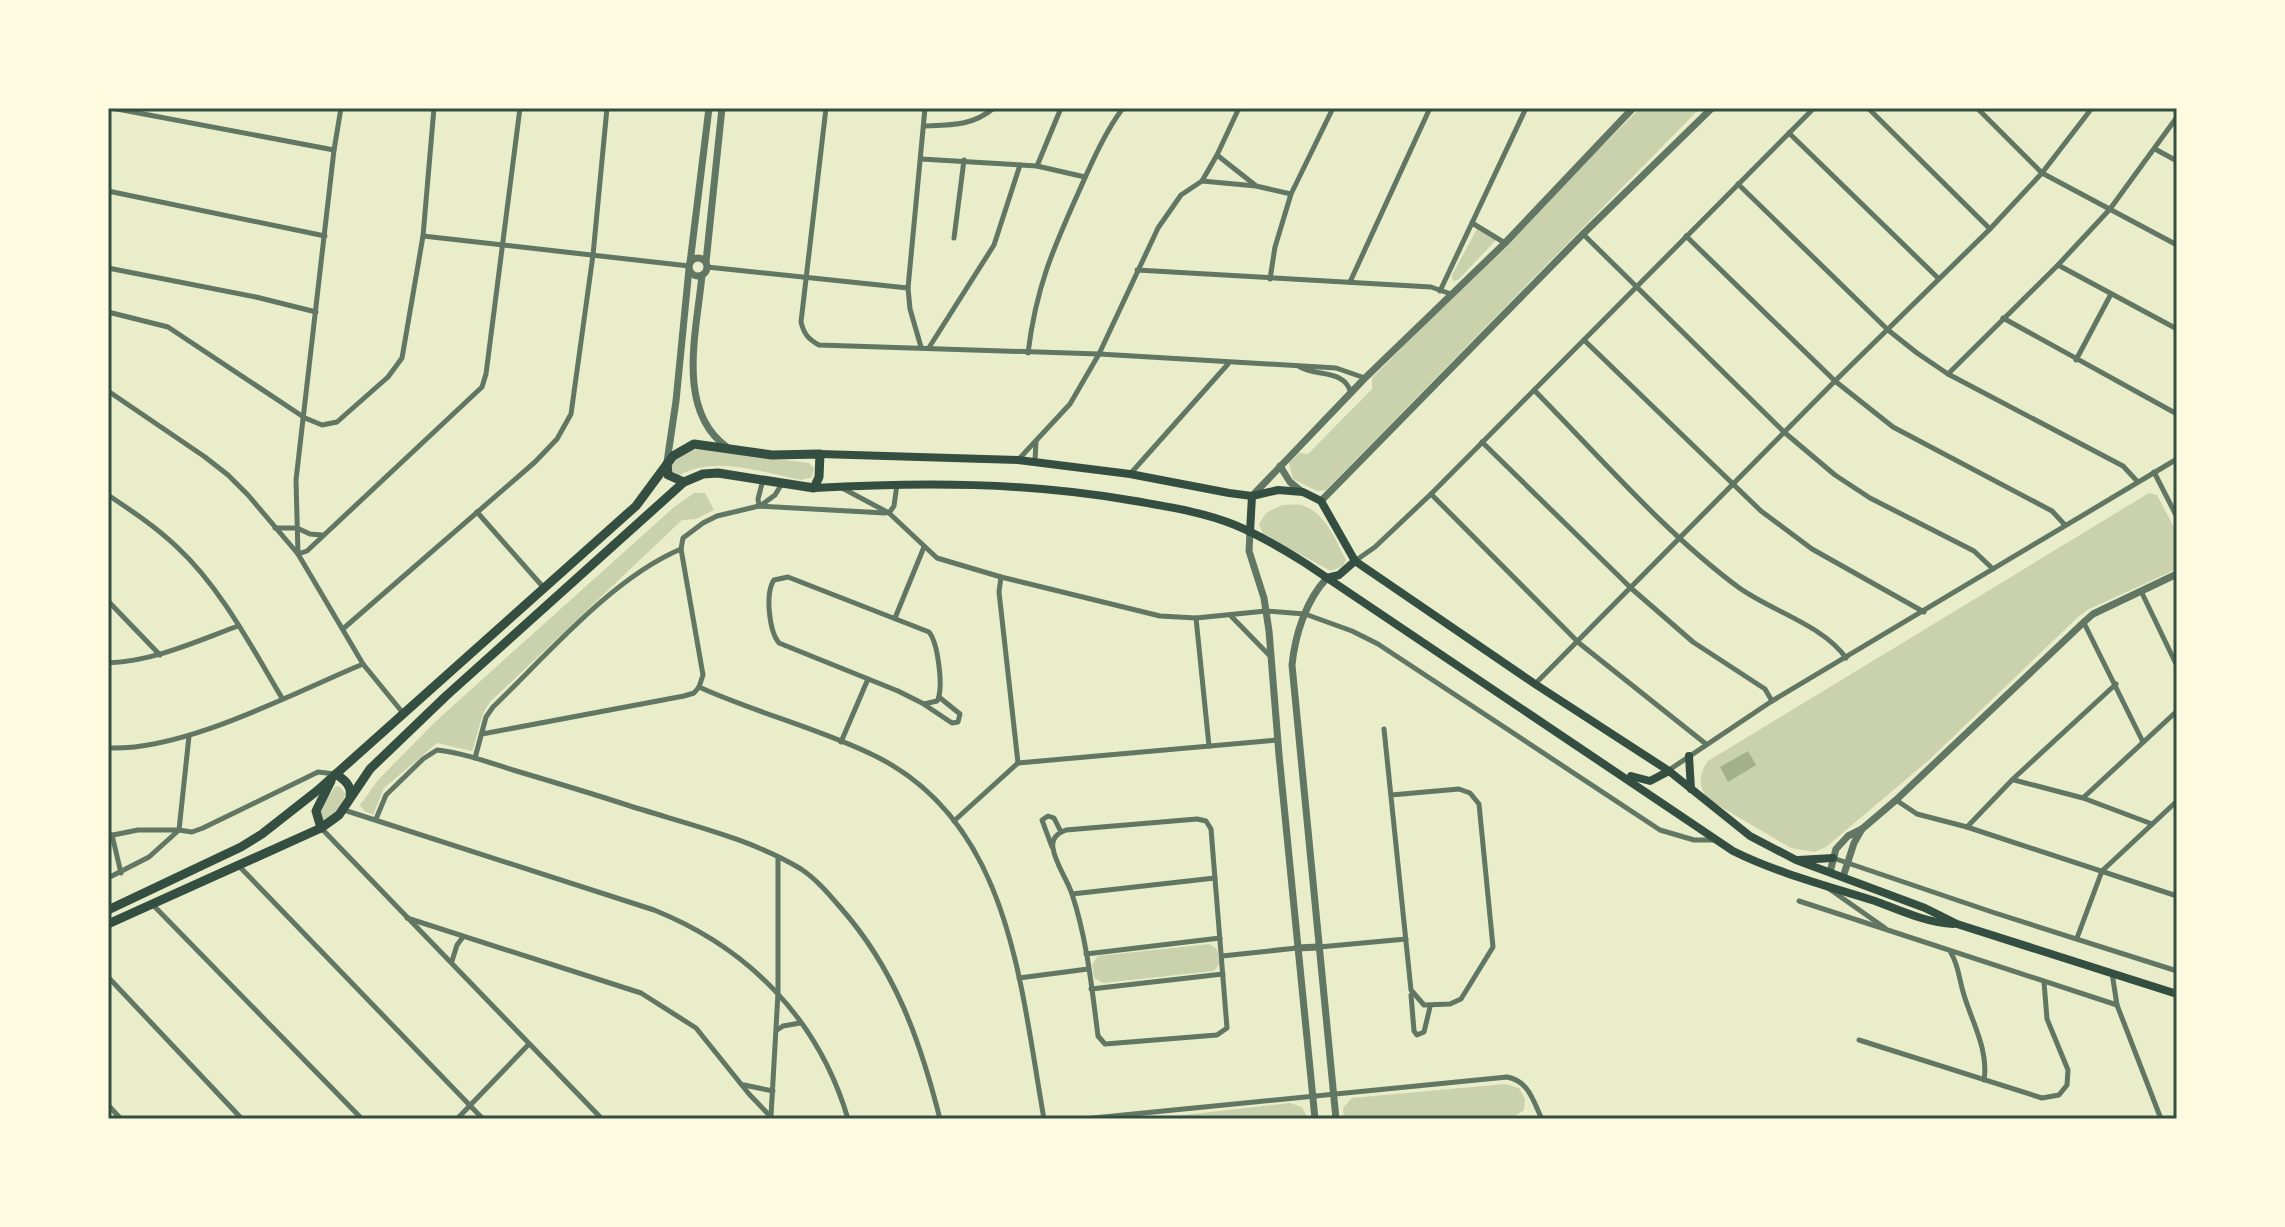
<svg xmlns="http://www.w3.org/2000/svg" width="2285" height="1227" viewBox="0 0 2285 1227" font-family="Lato,sans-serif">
<rect width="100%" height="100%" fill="#e9edc9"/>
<g fill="#cad2ad">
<path d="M1640,108H1700L1326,490L1317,491L1293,479L1289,463L1299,453L1308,454L1372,389V378Z"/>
<path d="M1477,229L1496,240L1458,280L1453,281L1452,275Z"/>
<path d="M704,448L735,454L809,463L814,468L812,477L802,480C764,473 714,454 678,476L672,474L670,467L684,451Z"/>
<path d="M694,493H705L714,510L696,519L682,520L490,702C480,714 478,736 472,751L437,743L384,788L373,815L364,811L360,805L379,779L435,722L673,508Z"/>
<path d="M2149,493L2157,495L2177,533V569L2089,609L2079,616L1929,760L1826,847L1814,852L1791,848L1709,800C1698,787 1698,775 1708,761Z"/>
<path d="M1282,505C1288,505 1296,504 1301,505C1325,511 1336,541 1346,560L1343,566L1331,571L1263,534L1259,524L1266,513Z"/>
<path d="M339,786L345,793C343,806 335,815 324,822L320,818V809L335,787Z"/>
<path d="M1209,944L1217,949L1219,964L1214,971L1103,983L1094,978L1092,965L1098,956Z"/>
<path d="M1505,1084L1519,1088L1525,1099L1524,1110L1515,1116L1491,1119H1344L1343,1108L1352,1098Z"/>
<path d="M1290,1103L1302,1107L1308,1119H1149Z"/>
</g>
<path fill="#a3b18a" d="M1748,751L1756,765L1728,782L1720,767Z"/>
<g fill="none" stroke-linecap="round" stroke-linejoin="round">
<g stroke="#617663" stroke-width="5">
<path d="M112,108L334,150"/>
<path d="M826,108L801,322C804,334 808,339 819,345L1099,354L1336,368L1365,378"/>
<path d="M1868,108L1990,229"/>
<path d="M1977,108L2042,173L2177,245"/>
<path d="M924,126C952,125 972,126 994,108"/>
<path d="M1789,133L1938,278"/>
<path d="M2155,149L2177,161"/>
<path d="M1217,155L1255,185"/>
<path d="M921,159L1037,166L1085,177"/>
<path d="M1037,166L1061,108"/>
<path d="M1202,181L1256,186L1291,194"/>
<path d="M1738,184L1888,330L1917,353L1948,374L2123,466L2137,481"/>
<path d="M108,191L325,236"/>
<path d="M1472,223L1505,243"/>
<path d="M1583,234L1784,432L1835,475L1870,498L1974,551L1993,569"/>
<path d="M423,236L689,266"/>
<path d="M1686,236L1835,381L1893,427L2052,511L2065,525"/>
<path d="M954,238L964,160"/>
<path d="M2058,265L2177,329"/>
<path d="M707,267L908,288"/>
<path d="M108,268L256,297L316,312"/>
<path d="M1137,270L1431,287L1451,294"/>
<path d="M1270,279L1275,247L1291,194L1333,108"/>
<path d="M1350,282L1430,108"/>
<path d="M1440,291L1526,108"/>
<path d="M108,312L168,327L305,418L322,425L337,422L388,377L402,358L423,236L434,108"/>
<path d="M2003,318L2177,414"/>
<path d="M1584,340L1761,511L1812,549L1924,612"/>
<path d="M930,346L994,245L1020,165"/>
<path d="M921,347L910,309L908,288L925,108"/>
<path d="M1028,353C1036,287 1053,249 1080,189C1092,162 1105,132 1123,108"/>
<path d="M2076,360L2111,294"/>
<path d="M1300,367C1318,377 1344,369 1351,393"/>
<path d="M1948,374L2058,265L2110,209L2177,117"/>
<path d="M1534,390C1599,456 1664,532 1738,587C1771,611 1823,625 1846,658"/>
<path d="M108,391L205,457L228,475L248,495L298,554L363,664L403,713"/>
<path d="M1482,442L1632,589L1693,642L1765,689L1772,701"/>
<path d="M1018,460L1070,404L1099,354L1158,228L1181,195L1202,181L1217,155L1239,108"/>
<path d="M1035,461L1036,441"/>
<path d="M2154,472L2177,517"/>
<path d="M1131,473L1228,364"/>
<path d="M842,488L889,513L937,558L1001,577L1160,616L1196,618L1266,611L1305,614L1352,631L1378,644L1660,830L1694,840H1716"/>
<path d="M1431,494L1579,643L1706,744"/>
<path d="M108,495C132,511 156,527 177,547C221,588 251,646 282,698"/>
<path d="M759,506L758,499L763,480"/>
<path d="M760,506L775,495L783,482"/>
<path d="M477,512L544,588"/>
<path d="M889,513L894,506L897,484"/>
<path d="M275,528H297L310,534L322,535"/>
<path d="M298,554L307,551L482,387L486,374L520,108"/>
<path d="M298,554L296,480L334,150L341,108"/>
<path d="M1355,561L1375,547L1431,494L1814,108"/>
<path d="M788,577L929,632C938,643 944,689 937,701L924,704L898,691L779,643C769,631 765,593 774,580Z"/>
<path d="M1001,577L999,592L1018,763"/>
<path d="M2141,591L2177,666"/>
<path d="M108,601L160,655"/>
<path d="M1230,615L1271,657"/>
<path d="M895,618L924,547"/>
<path d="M1196,618L1209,746"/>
<path d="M2084,623L2143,742"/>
<path d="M344,628L535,462L557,439L571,414L593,255L607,108"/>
<path d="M108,663C154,661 195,642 238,626"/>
<path d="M1535,684L1835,381L1990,229L2042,173L2092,108"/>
<path d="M699,687C754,712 814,727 869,753C1011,818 1020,985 1044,1119"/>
<path d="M699,687L703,675L681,549L683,538L703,523L717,516L759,506L885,513"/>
<path d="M925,705L952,723L958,722L960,714L939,697"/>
<path d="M1384,729L1411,990L1424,1005L1450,1004L1461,999L1493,947L1479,804L1470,793L1459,789L1391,795"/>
<path d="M482,734L684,696L694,693L699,687"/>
<path d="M189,736L179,830L192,832L203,828L318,772L335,774"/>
<path d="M841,742L868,679"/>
<path d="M108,748C185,751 291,694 363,664"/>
<path d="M475,758L486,717L493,707C547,655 612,578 681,549"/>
<path d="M1669,770L1772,701L2177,459"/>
<path d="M2014,780L2083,798L2152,824"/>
<path d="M2084,797L2177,711"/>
<path d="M1896,800L1917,814L1967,827L2177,896"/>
<path d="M344,810L654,910C749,948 819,1020 848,1119"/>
<path d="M376,819L386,795L423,759L437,750C463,753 488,762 513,770C550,781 587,792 624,804C682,823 748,837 801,869C816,879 828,893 840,907C895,969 920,1040 940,1119"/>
<path d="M1197,819L1206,821L1211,829L1227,1028L1217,1035L1105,1044L1098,1036C1092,989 1087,939 1072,894C1067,879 1055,863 1053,848C1051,838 1058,833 1066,830Z"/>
<path d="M954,821L1018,763L1277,740"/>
<path d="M1967,827L2013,779L2116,684"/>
<path d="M322,829L602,1119"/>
<path d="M112,835L121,873"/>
<path d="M108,836L138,830H179L149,857L108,878"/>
<path d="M1052,847L1042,820L1048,816L1054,818L1061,832"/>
<path d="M1833,858L1992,912L2177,971"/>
<path d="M238,865L483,1119"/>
<path d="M1828,888L1885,928"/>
<path d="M1072,894L1215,878"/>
<path d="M1799,901L2117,1005"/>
<path d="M153,905L362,1119"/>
<path d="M407,918L641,993L696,1028L749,1094L771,1117"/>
<path d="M2077,938L2102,871L2177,801"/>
<path d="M1319,947L1406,939"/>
<path d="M1951,953C1959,966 1959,980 1964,995C1972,1022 1989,1051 1984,1080"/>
<path d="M1086,954L1220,938"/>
<path d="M1222,956L1297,948"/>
<path d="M452,961L457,945L463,937"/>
<path d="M2112,973L2117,1005L2161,1119"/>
<path d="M108,977L242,1119"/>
<path d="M1019,978L1088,969"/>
<path d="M1091,989L1223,974"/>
<path d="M1411,995L1414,1031L1417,1035L1424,1032L1430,1007"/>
<path d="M777,1030L783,1026L800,1023"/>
<path d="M1859,1040L2042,1098L2059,1095L2067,1085L2068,1070L2047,1019L2044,982"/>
<path d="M744,1085L773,1091"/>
<path d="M108,1105L121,1119"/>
<path d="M771,1116L778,993V858"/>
<path d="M457,1119L529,1044"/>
<path d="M1083,1119L1507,1077C1529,1081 1533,1101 1542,1119"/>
</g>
<g stroke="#617663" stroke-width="7">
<circle cx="698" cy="267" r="9"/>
<path d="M706,262L722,108"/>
<path d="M690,263L709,108"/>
<path d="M702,275C697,330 675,410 727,447"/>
<path d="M667,462L676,401L689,269"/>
<path d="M1280,466L1290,482L1301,491"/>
<path d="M1252,496L1365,378L1505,243L1633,108"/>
<path d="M1321,501L1583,234L1712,108"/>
<path d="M1250,532L1249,551L1264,598L1269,631L1279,755L1315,1119"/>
<path d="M1327,578C1306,600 1295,635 1292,665L1336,1119"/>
<path d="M1830,872L1836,849L1848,836L1862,829L1896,800L2084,622L2093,614L2177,574"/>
<path d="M1843,877L1854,843L1862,829"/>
<path d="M1297,948L1319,947"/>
</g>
<g stroke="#344e41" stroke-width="8">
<path d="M820,454L1018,460L1130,474L1229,493L1252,496L1278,490L1303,492L1321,501L1355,561L1535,684L1669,771L1750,836L1796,860L1925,908L1957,924L2177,994"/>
<path d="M814,488C921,482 1029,482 1135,501C1169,507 1203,512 1235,525C1259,535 1283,549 1305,563L1733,851C1777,873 1828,886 1875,901C1899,910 1927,923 1953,924"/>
<path d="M1250,532L1252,496"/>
<path d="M1327,578L1339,575L1355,561"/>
<path d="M1689,756L1691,789"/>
<path d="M1631,776L1650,781L1669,771"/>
<path d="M1798,860L1833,858"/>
</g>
<g stroke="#344e41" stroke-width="9">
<path d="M667,464L668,475L684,482"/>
<path d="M336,774C344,780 352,785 350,796"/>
<path d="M321,828L316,811L331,781"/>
<path d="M108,910L241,847L262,834L318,790L636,506L673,456L694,444L772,455L820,454L819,477L814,488L718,473L703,474L684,482L446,696L370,769L339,815L321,828L108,924"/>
</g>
</g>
<rect width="2285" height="1227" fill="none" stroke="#fefae0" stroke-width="220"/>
<rect x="110" y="110" width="2065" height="1007" fill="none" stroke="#344e41" stroke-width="3"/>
</svg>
